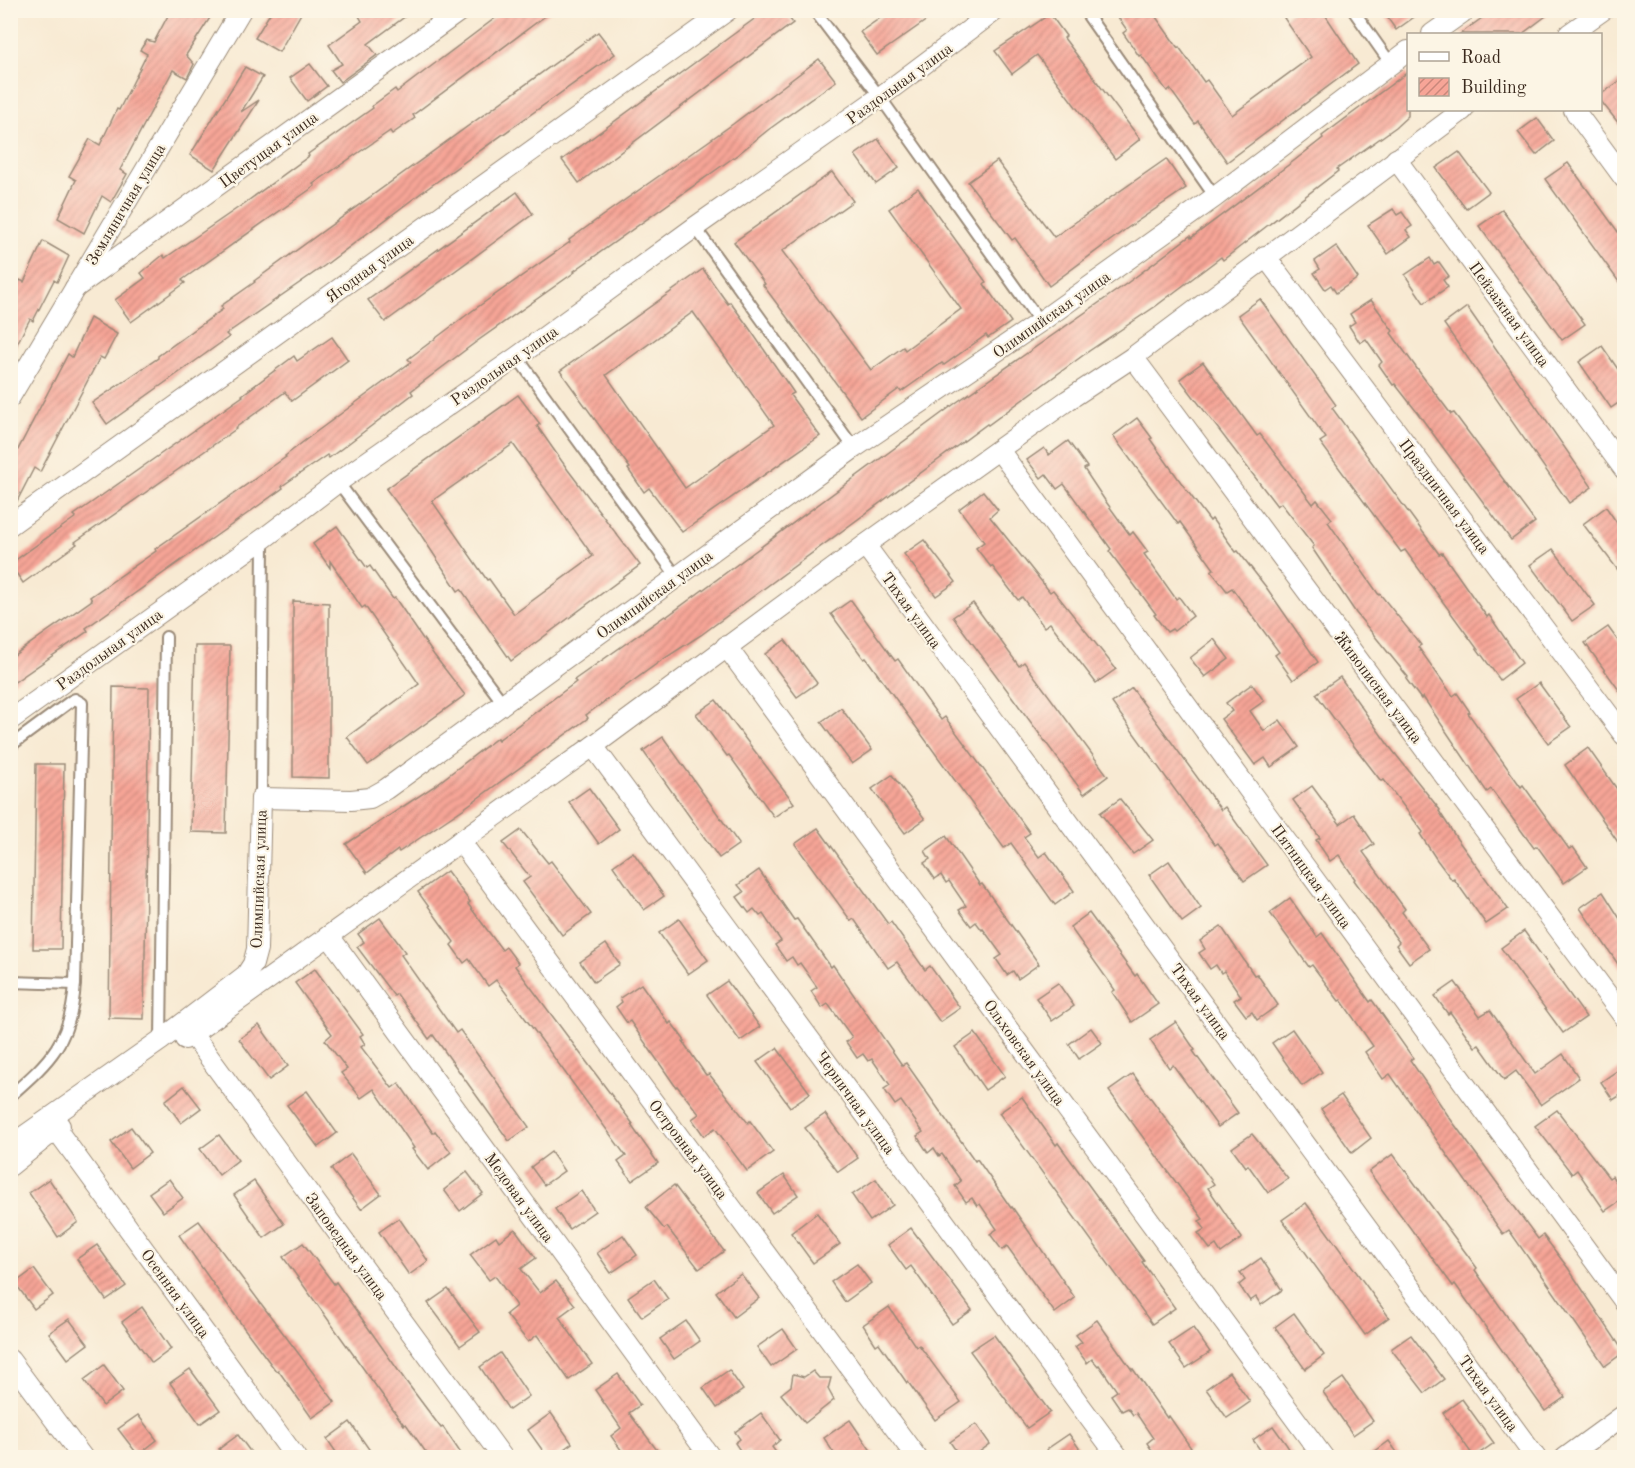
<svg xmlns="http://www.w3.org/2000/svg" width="1635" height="1468" viewBox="0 0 1635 1468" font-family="'Old Standard TT',serif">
<defs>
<pattern id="building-hatch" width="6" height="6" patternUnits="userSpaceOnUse" patternTransform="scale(1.5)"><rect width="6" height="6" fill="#f7a597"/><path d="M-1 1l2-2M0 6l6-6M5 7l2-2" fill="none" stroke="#c9877b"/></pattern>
</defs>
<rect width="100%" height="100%" fill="#fcf5e5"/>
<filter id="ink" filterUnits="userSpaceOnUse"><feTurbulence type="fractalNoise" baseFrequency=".0167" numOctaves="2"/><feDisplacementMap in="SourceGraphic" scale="12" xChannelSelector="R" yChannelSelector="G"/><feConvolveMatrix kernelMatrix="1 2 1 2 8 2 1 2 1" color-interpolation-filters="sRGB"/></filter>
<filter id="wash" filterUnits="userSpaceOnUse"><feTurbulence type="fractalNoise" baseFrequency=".008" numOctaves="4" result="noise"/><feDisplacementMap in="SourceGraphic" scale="24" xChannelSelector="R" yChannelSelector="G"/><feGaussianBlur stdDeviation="1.35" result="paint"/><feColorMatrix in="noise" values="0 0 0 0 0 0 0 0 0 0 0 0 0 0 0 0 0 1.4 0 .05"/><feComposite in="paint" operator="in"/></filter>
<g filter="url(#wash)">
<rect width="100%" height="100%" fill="#f8ead3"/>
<g id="blocks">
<g fill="url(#building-hatch)" fill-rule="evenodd">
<path d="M171,10H215L186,55L194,64L187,78L173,70L120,170L127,174L111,202L102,196L84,233L58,218L76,180L69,176L90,139L100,145L117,109L119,110L147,54L140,50L147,40L154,42Z"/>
<path d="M272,10H303L279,52L255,38Z"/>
<path d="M367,10H414L368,44L377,55L340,82L331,70L342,64L329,45L362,21L359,16Z"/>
<path d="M506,10H553L413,115L415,118L392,134L390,131L313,184L315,186L281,210L182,280L185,283L131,322L115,300L145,278L141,273L163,255L165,258L245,203L309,156L308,154L373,108L372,106L395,89L397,92Z"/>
<path d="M763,10H783L793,23L579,183L562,160L757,17L756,16Z"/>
<path d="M892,10H941L877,55L860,32Z"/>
<path d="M1113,10H1151L1178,48L1179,47L1204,82L1207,80L1232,115L1311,57L1284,18L1295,10H1322L1358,64L1227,162L1198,121L1195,124L1170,89L1167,91L1141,55L1139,56L1123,33L1127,30Z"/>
<path d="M1382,10H1424L1396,30Z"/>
<path d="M1493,10H1554L1522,34H1460Z"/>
<path d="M1050,14L1066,36L1064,38L1140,139L1115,159L1037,55L1012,74L995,51Z"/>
<path d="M598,32L615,54L421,193L324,266L226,334L229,337L107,424L92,403L158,358V356L223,309L221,306L255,282L254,281Z"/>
<path d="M819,59L836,81L768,130L737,155L574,271L575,272L476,342L411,391L413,394L349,443L329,458L327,455L282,486L283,488L251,511L86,628L88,631L10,685V658L92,600L90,597L156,551L155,549L286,457L285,456L312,435L411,362L408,359L472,311L570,242L569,240L602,216L733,124Z"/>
<path d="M310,64L327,86L307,101L290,78Z"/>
<path d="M245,67L263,77L241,112L259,100L214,170L190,155Z"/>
<path d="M1408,72V116L1396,127L1337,169L1338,171L1223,260L1221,257L1156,306L1089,351L988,425L987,424L701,635L662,660L586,715L588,718L463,809L399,852L398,850L367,873L346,844L433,787L497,738L498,740L576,682L574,680L665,616L666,617L957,402L1126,284L1190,236L1191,238L1295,160L1323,138L1322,136Z"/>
<path d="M1624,78V130L1600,100V95Z"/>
<path d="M1537,118L1554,141L1536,155L1518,132Z"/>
<path d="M878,139L899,168L876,184L855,155Z"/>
<path d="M1459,152L1489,192L1466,209L1436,168Z"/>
<path d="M1166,159L1186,188L1126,229L1049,286L1015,238L1012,240L968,182L997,161L1054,237Z"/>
<path d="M1568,163L1624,240V289L1545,179Z"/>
<path d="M832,172L853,201L782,251L871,370L903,347L905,350L961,309L889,209L918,188L986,282L984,284L1011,322L988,338L986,335L944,365L942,363L901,392L899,389L861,417L763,285L765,284L734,242Z"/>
<path d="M517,192L533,214L385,322L368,300Z"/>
<path d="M1393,209L1397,215L1402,212L1412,226L1406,230L1411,237L1388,254L1368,225Z"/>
<path d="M1502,210L1585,324L1562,340L1479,226Z"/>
<path d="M43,241L69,256L57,282L54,280L33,321L30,319L10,357V300L20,280L24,282Z"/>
<path d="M1336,246L1358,278L1336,293L1331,285L1325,289L1314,273L1320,269L1315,261Z"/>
<path d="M1430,258L1434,265L1439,262L1449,276L1443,280L1448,287L1424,303L1405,275Z"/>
<path d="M703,269L728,304L730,302L747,325L794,393L790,395L820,436L682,532L649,488L644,492L628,469L630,468L560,371ZM693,312L774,425L685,488L606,375Z"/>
<path d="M1260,299L1336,405L1332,408L1439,554L1442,553L1487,617L1489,615L1522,663L1500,680L1405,550L1401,552L1320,442L1326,438L1238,315Z"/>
<path d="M1371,300L1393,331L1391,333L1423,377L1451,414L1454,413L1535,522L1511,540L1417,412L1395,384L1393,385L1379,365L1382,362L1366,339L1360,343L1349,326L1355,322L1350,314Z"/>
<path d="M1467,307L1592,487L1569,503L1444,324Z"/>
<path d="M90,318L117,334L104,359L100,357L40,472L34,468L14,507L10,510V465L68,354L72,357Z"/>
<path d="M332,337L348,360L292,401L285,392L235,428L236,429L75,542L77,544L23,583L10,564L76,517L74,515L243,396L242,395L294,356L297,361Z"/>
<path d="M1602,346L1624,378V399L1611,408L1579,362Z"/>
<path d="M1203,362L1257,436L1260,434L1313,504L1317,500L1332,519L1328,522L1379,595L1380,594L1421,645L1418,647L1453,696L1457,693L1470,712L1468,713L1521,787L1523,785L1569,849L1573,847L1587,867L1564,883L1537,846L1534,848L1491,789L1487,792L1423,697L1421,699L1406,679L1408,677L1356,613L1312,548L1314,546L1281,503L1277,506L1180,379Z"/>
<path d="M518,395L540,424L537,426L568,470L640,565L511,661L461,589L458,591L419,532L386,489ZM513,444L593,556L514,614L489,579L487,580L432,501Z"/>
<path d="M1137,418L1152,438L1150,439L1185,488L1210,521L1212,519L1236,552L1238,551L1266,587L1318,662L1293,680L1275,655L1279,652L1232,588L1227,591L1211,571L1214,569L1180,522L1178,524L1113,436Z"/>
<path d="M1068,441L1087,467L1084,469L1104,499L1130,535L1133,532L1148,552L1144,554L1176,599L1179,597L1193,616L1174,631L1172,629L1167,632L1154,615L1156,614L1109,551L1111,549L1064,484L1057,489L1046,474L1041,478L1027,460L1044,448L1049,455Z"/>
<path d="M983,491L998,510L990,517L1050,592L1053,590L1116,669L1096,683L1050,623L1044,627L1022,597L1018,600L992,566L991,567L976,548L984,542L959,509Z"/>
<path d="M1606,507L1624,533V578L1583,524Z"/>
<path d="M337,526L367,568L370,566L393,599L395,598L434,655L465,695L368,765L347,737L419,684L365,606L362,608L330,561V568L313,544Z"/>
<path d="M924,540L956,582L936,596L904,554Z"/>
<path d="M1553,549L1595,605L1572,621L1530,565Z"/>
<path d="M851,600L895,661L898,659L941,720L945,717L1030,833L1024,837L1039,857L1046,852L1074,891L1055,905L1011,843L1004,848L866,658L864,659L831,614Z"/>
<path d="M293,601L329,603V778L293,777Z"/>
<path d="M973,603L1019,666L1024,662L1108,776L1084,794L953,617Z"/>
<path d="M1608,627L1624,649V697L1585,643Z"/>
<path d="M1214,639L1229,659L1205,677L1190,658Z"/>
<path d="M785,640L817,683L797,697L765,654Z"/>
<path d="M195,646H230L226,833L191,832Z"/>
<path d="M1340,677L1389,746L1440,810L1439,811L1457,839L1508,909L1486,924L1454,879L1452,880L1437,860L1420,834L1423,832L1384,780L1381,781L1354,746L1316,694Z"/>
<path d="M1539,683L1571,727L1548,743L1516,699Z"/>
<path d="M1252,684L1264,701L1250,711L1264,731L1280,720L1299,747L1271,767L1265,758L1255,765L1221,719L1232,711L1226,703Z"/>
<path d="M113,687L149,688L144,1019L109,1018Z"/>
<path d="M1132,688L1221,810L1225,807L1267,865L1244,881L1218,843L1215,845L1112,703Z"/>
<path d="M716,700L794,803L774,817L729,755L727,756L696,714Z"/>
<path d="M841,708L872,750L852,764L821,722Z"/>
<path d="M663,737L739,844L719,858L643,751Z"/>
<path d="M1588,748L1624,799V851L1565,765Z"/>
<path d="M36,764H64L61,949H33Z"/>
<path d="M892,775L925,819L905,833L872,789Z"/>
<path d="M1312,786L1340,824L1354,814L1374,844L1363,852L1405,909L1402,912L1429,949L1409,963L1396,945L1399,942L1354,880L1355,879L1339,855L1330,861L1316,840L1320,838L1293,800Z"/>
<path d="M589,788L619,829L599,844L569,802Z"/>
<path d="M1120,799L1153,840L1133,854L1100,813Z"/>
<path d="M818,828L888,924L891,922L925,970L930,966L960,1008L940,1022L897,962L888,968L854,919L851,921L795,844Z"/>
<path d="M521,830L548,863L551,861L591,914L562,935L523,882L530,877L503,843Z"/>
<path d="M946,836L980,885L982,884L1039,964L1018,979L1013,971L1007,975L996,959L1002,955L983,929L982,930L976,922L971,926L959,910L966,906L949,881L946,883L941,875L935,879L924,863L930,859L925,851Z"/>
<path d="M633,852L664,896L644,910L613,866Z"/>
<path d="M1169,861L1201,908L1182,922L1149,875Z"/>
<path d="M759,870L794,920L797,919L831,967L833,965L902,1065L906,1063L975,1161L977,1159L1011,1208L1012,1207L1075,1298L1055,1313L1007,1246L1002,1250L990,1234L997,1229L980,1204L977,1206L972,1198L966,1202L955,1186L961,1181L942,1154L939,1156L934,1148L928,1153L917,1136L923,1132L901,1101L895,1105L884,1089L890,1085L872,1059L868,1061L863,1054L857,1058L846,1042L852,1037L828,1004L822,1008L811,991L817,987L800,963L797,965L792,957L786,961L775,945L781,941L763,914L760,916L754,909L749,913L737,897L744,892L738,885Z"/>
<path d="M447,871L470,902L468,904L502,950L506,947L518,963L515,966L633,1124L631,1125L658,1163L632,1181L618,1162L626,1156L531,1026L496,980L488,986L469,959L464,963L451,945L454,942L418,892Z"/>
<path d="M1603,892L1624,925V973L1580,908Z"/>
<path d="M1290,898L1317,937L1322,933L1370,1002L1372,1000L1413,1058L1410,1060L1449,1117L1538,1239L1543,1235L1568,1268L1624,1352L1605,1366L1535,1265L1534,1266L1509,1230L1503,1234L1390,1074L1383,1079L1365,1052L1373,1046L1341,1000L1339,1001L1312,965L1309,967L1270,913Z"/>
<path d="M1089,913L1135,976L1137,974L1158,1004L1132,1022L1112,992L1115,990L1070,927Z"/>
<path d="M380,918L405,952L401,955L456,1033L460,1030L529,1127L509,1141L433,1035L429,1039L397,994L394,996L357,947L364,942L358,934Z"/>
<path d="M679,919L708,960L688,974L659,933Z"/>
<path d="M1221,926L1254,975L1257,974L1278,1005L1257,1020L1252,1012L1246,1016L1234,1000L1241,996L1224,971L1221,973L1216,965L1210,969L1199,953L1205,949L1200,941Z"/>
<path d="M1524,931L1586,1017L1563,1033L1501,948Z"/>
<path d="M606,944L620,964L594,982L580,962Z"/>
<path d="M315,969L363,1034L360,1036L365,1044L361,1047L392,1088L399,1083L433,1133L435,1131L451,1152L428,1170L412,1149L414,1148L374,1089L361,1098L341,1073L347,1069L325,1040L332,1034L295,983Z"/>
<path d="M727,981L760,1027L740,1041L707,995Z"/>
<path d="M1455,982L1480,1016L1490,1010L1535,1074L1563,1054L1579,1078L1541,1105L1516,1071L1504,1080L1479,1045L1475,1047L1450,1012L1448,1014L1435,996Z"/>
<path d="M1058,983L1074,1006L1052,1021L1036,998Z"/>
<path d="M641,984L669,1024L671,1022L685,1041L683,1042L706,1075L709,1074L748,1123L750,1121L773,1152L747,1171L715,1128L704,1136L692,1119L699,1114L677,1086L676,1087L630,1021L627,1023L616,1007L622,1002L620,998Z"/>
<path d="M1176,1022L1195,1050L1193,1051L1238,1113L1218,1127L1173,1065L1169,1068L1150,1040Z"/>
<path d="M259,1025L288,1066L269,1080L239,1039Z"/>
<path d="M1091,1028L1102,1043L1079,1059L1069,1044Z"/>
<path d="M1292,1029L1322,1072L1302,1086L1272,1043Z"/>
<path d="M975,1033L1005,1076L985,1090L955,1047Z"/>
<path d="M777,1048L810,1093L790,1107L757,1062Z"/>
<path d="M1624,1066V1093L1613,1100L1601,1082Z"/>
<path d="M1133,1074L1214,1184L1208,1188L1242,1238L1221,1253L1216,1245L1210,1249L1198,1233L1205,1229L1199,1221L1203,1219L1109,1091Z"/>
<path d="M184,1086L201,1108L181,1123L165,1101Z"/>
<path d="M307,1091L337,1133L318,1147L287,1105Z"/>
<path d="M1341,1095L1371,1138L1352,1153L1321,1109Z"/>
<path d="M1022,1097L1056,1145L1058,1143L1144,1261L1142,1262L1175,1308L1152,1324L999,1113Z"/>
<path d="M1557,1110L1609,1178L1612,1176L1624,1195V1198L1605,1211L1577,1170L1572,1174L1535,1126Z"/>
<path d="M825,1114L858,1158L838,1172L805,1128Z"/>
<path d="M131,1127L150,1153L130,1168L111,1142Z"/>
<path d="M1252,1134L1288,1179L1268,1193L1248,1165L1246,1167L1232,1148Z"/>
<path d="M219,1135L238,1160L219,1175L200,1149Z"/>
<path d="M551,1152L564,1171L544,1185L531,1167Z"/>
<path d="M351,1154L381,1194L361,1209L331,1169Z"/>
<path d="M1393,1154L1477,1268L1475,1270L1499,1305L1565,1397L1545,1411L1455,1284L1453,1286L1369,1172Z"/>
<path d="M467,1172L483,1193L460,1211L444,1190Z"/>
<path d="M784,1175L798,1195L772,1213L758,1193Z"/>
<path d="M49,1179L78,1222L58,1237L29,1193Z"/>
<path d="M169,1179L183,1198L163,1212L149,1193Z"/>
<path d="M876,1179L893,1205L870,1221L852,1195Z"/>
<path d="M254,1181L284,1224L264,1238L234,1195Z"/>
<path d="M674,1185L724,1251L699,1269L667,1227L664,1229L646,1207Z"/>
<path d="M581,1191L595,1211L569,1229L555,1209Z"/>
<path d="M1306,1203L1389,1317L1365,1335L1282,1220Z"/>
<path d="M817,1213L840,1244L813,1263L791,1233Z"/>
<path d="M399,1218L428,1261L409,1275L379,1232Z"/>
<path d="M199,1221L335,1402L312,1418L278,1370L276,1371L244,1328L179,1235Z"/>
<path d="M911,1228L972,1310L952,1324L911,1266L906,1270L888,1245Z"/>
<path d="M515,1229L536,1258L521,1269L540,1293L556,1281L575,1305L559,1317L592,1364L569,1380L537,1335L528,1342L506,1314L516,1306L511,1298L495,1276L489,1280L470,1255L496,1236L499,1241Z"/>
<path d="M623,1235L637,1255L611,1273L597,1253Z"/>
<path d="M303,1243L334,1284L336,1282L405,1380L441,1428L443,1427L464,1458H430L406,1424L404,1425L283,1257Z"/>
<path d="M97,1245L126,1286L106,1300L77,1259Z"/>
<path d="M1261,1258L1282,1290L1261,1305L1256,1297L1250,1301L1239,1285L1245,1280L1240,1273Z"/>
<path d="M857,1264L871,1283L845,1302L831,1282Z"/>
<path d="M34,1269L53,1295L34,1309L15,1283Z"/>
<path d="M741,1274L759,1298L734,1317L716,1292Z"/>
<path d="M654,1279L668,1299L642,1317L628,1297Z"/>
<path d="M448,1289L480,1332L460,1346L428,1303Z"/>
<path d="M142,1307L171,1349L152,1363L122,1322Z"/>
<path d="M889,1307L916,1347L919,1345L961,1402L935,1420L908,1382L907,1383L879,1343L876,1345L863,1325Z"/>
<path d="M1294,1313L1324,1355L1305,1369L1275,1327Z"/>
<path d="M69,1319L88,1344L68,1359L49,1333Z"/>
<path d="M1097,1320L1132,1370L1133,1369L1167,1418L1169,1416L1191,1448L1177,1458H1157L1147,1443L1153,1438L1136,1413L1133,1415L1128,1408L1122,1411L1111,1395L1117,1391L1099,1365L1098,1366L1092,1359L1087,1363L1075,1347L1082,1342L1076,1335Z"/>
<path d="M686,1321L700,1341L674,1359L660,1339Z"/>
<path d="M1193,1328L1210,1352L1186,1368L1169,1344Z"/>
<path d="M783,1329L797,1349L771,1367L757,1347Z"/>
<path d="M994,1335L1050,1412L1027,1428L970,1351Z"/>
<path d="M1411,1335L1444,1379L1425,1393L1391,1349Z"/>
<path d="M500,1353L529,1396L509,1410L480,1367Z"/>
<path d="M104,1365L123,1391L103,1406L84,1380Z"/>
<path d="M190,1369L220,1410L200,1424L170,1383Z"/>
<path d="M729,1370L743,1390L717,1408L703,1388Z"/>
<path d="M813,1371L819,1378H831L828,1389L834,1400L805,1423L781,1394L791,1386L793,1374L804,1377Z"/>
<path d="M1229,1372L1250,1402L1227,1418L1206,1389Z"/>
<path d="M618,1374L640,1405L629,1413L663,1458H627L611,1436L621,1428L595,1390Z"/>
<path d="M1343,1378L1373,1421L1353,1435L1323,1392Z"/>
<path d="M1462,1399L1494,1443L1474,1457L1443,1413Z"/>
<path d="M551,1413L572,1443L552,1458H548L528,1430Z"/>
<path d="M761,1413L780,1440L772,1447L780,1458H753L748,1451L743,1455L735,1443L740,1439L735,1432Z"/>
<path d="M138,1415L157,1440L138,1455L118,1429Z"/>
<path d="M850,1420L876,1458H837L824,1438Z"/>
<path d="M350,1422L371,1452L363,1458H340L327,1439Z"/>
<path d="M976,1424L990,1444L971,1458H961L950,1442Z"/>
<path d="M1273,1426L1286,1444L1295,1458H1266L1253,1440Z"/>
<path d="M1069,1434L1086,1458H1052L1047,1449Z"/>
<path d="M238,1435L255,1458H225L219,1449Z"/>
<path d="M1389,1441L1401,1458H1366Z"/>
</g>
</g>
</g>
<g filter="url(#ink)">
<use href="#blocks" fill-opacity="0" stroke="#9a8a78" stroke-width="1.5"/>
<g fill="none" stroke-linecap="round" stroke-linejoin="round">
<defs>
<g id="lane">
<path d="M814,10L880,97L1040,322"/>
<path d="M1084,10L1215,197"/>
<path d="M1353,10L1391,64"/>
<path d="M695,227L854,448"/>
<path d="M517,357L677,577"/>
<path d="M338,482L503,703"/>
<path d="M10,746L71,701L75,699L82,703L75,984L10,982"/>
<path d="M261,798L263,539"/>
<path d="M161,1040L166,637"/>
<path d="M10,1096C51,1060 71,1041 75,984"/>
</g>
<g id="street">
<path d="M1432,34L1466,10"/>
<path d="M1569,34L1603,10"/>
<path d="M1574,110L1624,178"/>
<path d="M1396,159L1624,469"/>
<path d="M1265,256L1624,735"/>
<path d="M75,288L461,10"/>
<path d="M1133,357L1624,1017"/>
<path d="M10,397L241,10"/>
<path d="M999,450L1624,1301"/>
<path d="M10,525L728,10"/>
<path d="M865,545L1536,1458"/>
<path d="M726,646L1324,1458"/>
<path d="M10,720L263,539L338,482L517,357L695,227L880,97L996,10"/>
<path d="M593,746L1119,1458"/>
<path d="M460,841L917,1458"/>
<path d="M329,936L711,1458"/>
<path d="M192,1034L503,1458"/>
<path d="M185,1039L593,746L865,545L1068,400L1133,357L1463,110"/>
<path d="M56,1129L296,1458"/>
<path d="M10,1146L161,1040L246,975L253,964L257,949L261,798L351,800L370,798L386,789L854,448L1040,322L1215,197L1408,51"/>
<path d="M10,1166L60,1126"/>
<path d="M10,1360L83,1458"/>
<path d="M1565,1458L1624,1415"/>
</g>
</defs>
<use href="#lane" stroke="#9a8a78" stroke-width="14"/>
<use href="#street" stroke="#9a8a78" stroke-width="22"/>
<use href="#lane" stroke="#fff" stroke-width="10"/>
<use href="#street" stroke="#fff" stroke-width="20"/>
</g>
</g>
<g text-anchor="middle" stroke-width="4.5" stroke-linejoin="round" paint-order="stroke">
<g font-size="16" fill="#3b2a1e" stroke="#fcf5e5">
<text transform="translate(899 83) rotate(-36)" y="6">Раздольная улица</text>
<text transform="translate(268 149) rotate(-36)" y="6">Цветущая улица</text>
<text transform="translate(125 204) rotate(-59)" y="6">Земляничная улица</text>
<text transform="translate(369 268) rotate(-36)" y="6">Ягодная улица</text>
<text transform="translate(1051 314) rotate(-35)" y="6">Олимпийская улица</text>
<text transform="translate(1510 314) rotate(54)" y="6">Пейзажная улица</text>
<text transform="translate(504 365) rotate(-35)" y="6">Раздольная улица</text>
<text transform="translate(1445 496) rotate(53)" y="6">Праздничная улица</text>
<text transform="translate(654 594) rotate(-36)" y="6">Олимпийская улица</text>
<text transform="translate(912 610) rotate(54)" y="6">Тихая улица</text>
<text transform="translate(109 649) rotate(-36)" y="6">Раздольная улица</text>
<text transform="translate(1379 687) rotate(53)" y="6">Живописная улица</text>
<text transform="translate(1312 876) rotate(54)" y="6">Пятницкая улица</text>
<text transform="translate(258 879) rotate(-88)" y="6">Олимпийская улица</text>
<text transform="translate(1201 1001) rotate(54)" y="6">Тихая улица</text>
<text transform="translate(1025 1052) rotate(54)" y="6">Ольховская улица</text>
<text transform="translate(856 1102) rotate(54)" y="6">Черничная улица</text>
<text transform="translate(689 1149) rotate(53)" y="6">Островная улица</text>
<text transform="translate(520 1197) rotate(54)" y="6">Медовая улица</text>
<text transform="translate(347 1246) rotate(54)" y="6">Заповедная улица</text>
<text transform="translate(176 1293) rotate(54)" y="6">Осенняя улица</text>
<text transform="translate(1489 1393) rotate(54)" y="6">Тихая улица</text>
</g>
</g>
<rect width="1635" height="1468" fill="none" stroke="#fcf5e5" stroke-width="36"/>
<rect x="1407" y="33" width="195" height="78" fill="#fcf5e5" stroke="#afa495" stroke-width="1.5"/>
<rect x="1419" y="52" width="30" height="9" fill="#ffffff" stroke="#afa495" stroke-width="1.5"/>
<text x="1461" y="63" font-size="18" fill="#3b2a1e">Road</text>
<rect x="1419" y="78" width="30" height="18" fill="url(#building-hatch)" stroke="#afa495" stroke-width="1.5"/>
<text x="1461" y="93" font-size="18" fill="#3b2a1e">Building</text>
</svg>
